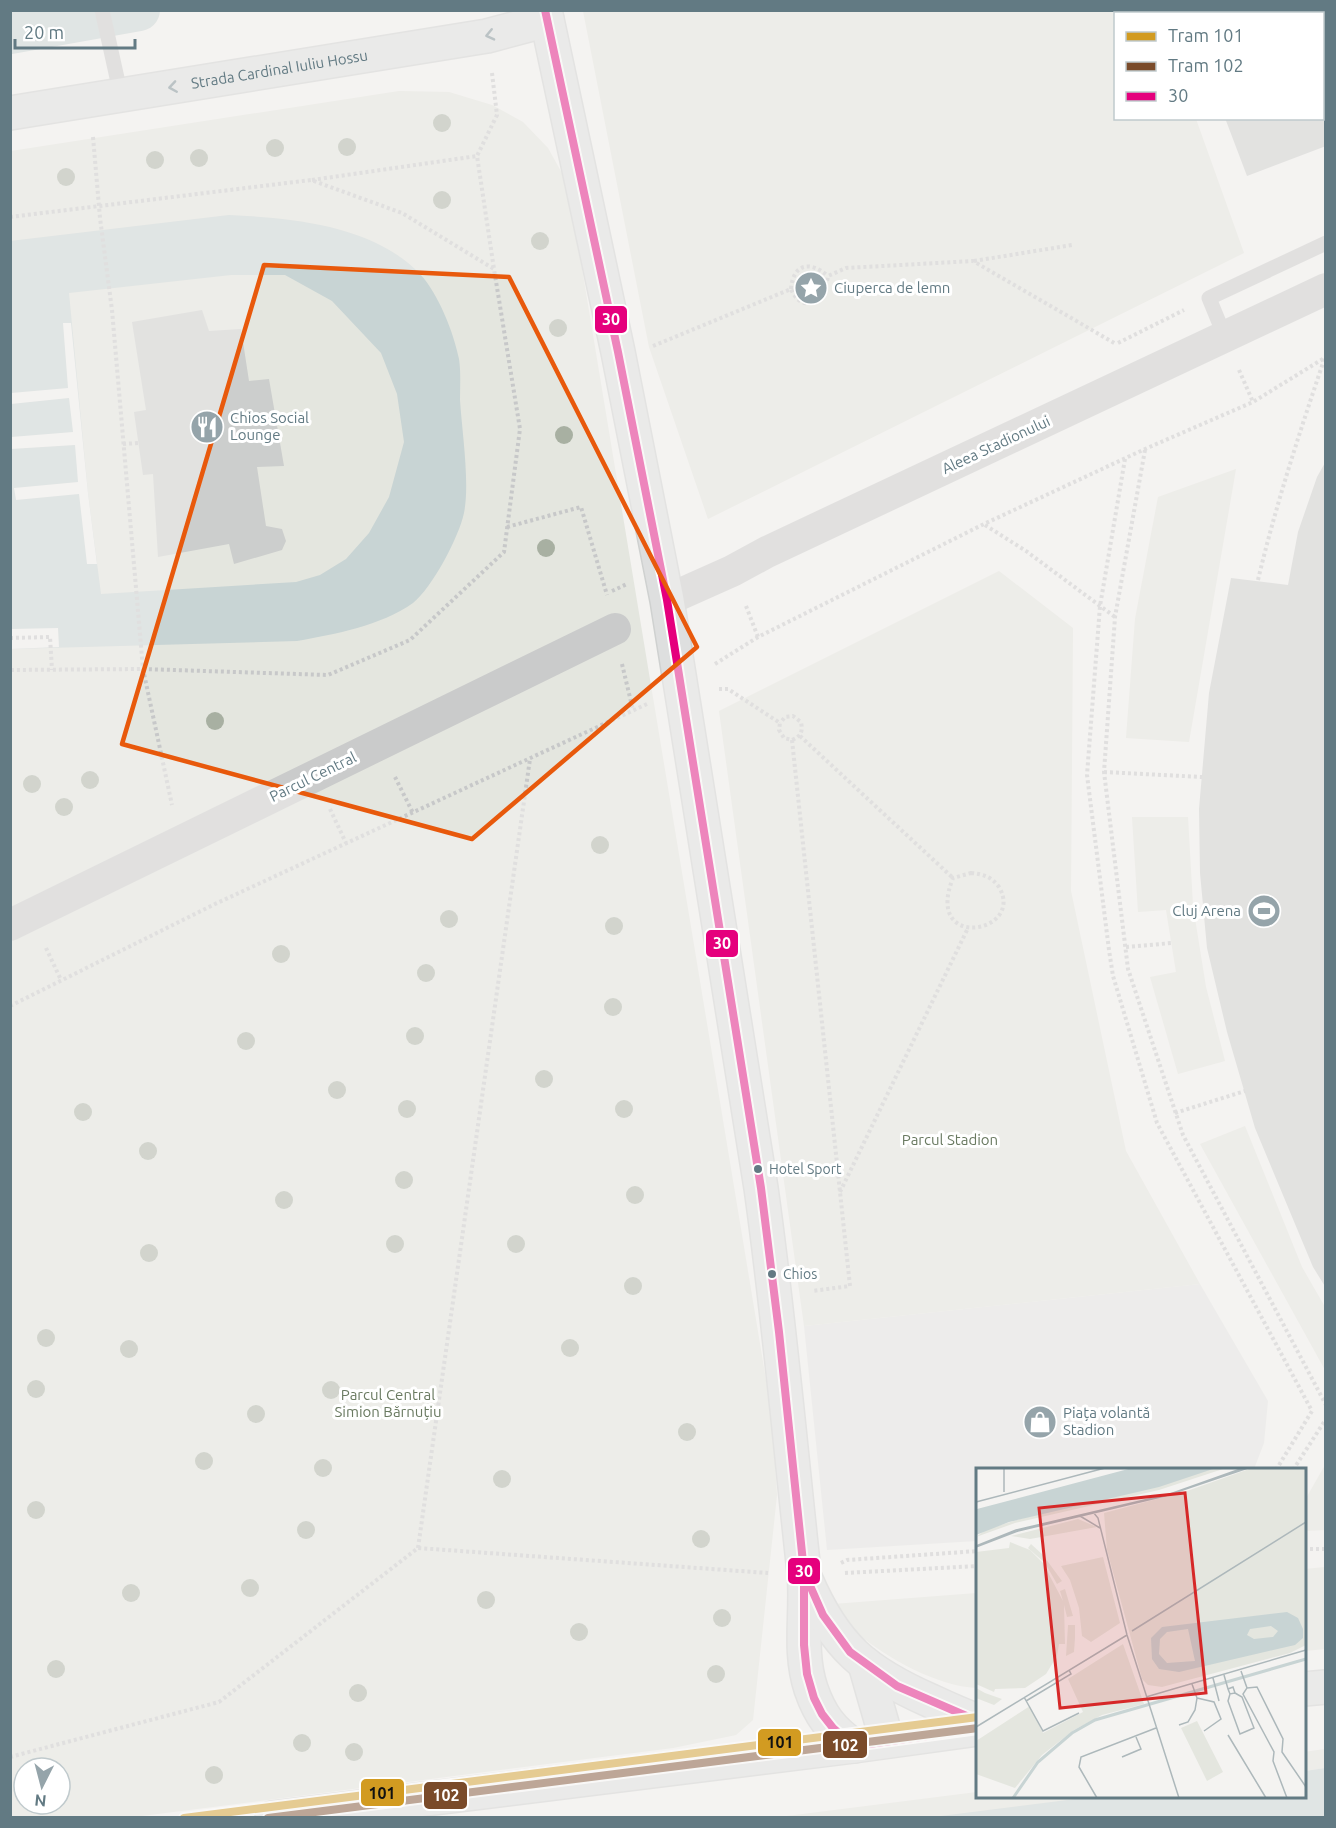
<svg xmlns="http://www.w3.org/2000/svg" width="1336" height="1828" viewBox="0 0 1336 1828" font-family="Ubuntu,sans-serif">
<rect width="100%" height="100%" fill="#f4f3f1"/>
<path fill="#e4e5e4" d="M1200,1284L1268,1401L1264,1443L1254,1469L978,1470L977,1541L827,1550L804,1326Z"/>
<g fill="#e4e6df" fill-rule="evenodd">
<path d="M583,11H1157L1158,13L1116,14V118L1196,119L1244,253L708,519L649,347Z"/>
<path d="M399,91L449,92L492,105L523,122L548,148L568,184L767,1386L773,1433L777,1495L753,1720L736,1735L673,1748L134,1817L11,1818V151ZM24,1768H60V1804H24Z"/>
<path d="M1236,469L1189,742L1126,738L1135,619L1158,497Z"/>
<path d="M999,571L1073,628L1071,891L1126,1151L1200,1284L804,1326L719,711Z"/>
<path d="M1132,817H1188L1193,906L1206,987L1225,1061L1178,1074L1150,977L1176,972L1166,910L1138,912Z"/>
<path d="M1245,1126L1302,1267L1325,1307V1370L1200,1144Z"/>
<path d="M1325,1465V1530L1305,1531V1500Z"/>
<path d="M1325,1567V1649L1305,1651V1569Z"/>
<path d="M977,1593V1688C937,1686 888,1659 857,1633C848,1625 840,1613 833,1604Z"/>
<path d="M1325,1749V1768L1305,1771L1304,1752Z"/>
<path d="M977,1792L978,1796L1232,1797L1187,1818H771Z"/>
</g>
<g fill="#c8d4d4" fill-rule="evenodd">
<path d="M229,215C293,218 373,225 420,274C438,293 454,333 459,359C461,372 460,387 460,400C462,432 470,483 464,513C459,537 432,588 413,603C380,626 336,634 297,641L11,649L10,241ZM231,275H285L332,301L381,353L397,394L404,442L389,497L369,533L346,559L320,575L296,582L101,594L88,493L69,293Z"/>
<path d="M1325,1768V1817H933L1099,1796H1304L1305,1771Z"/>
</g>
<g fill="#f4f3f1">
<path d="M63,323H71L88,493L97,564H87L79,494L16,500L14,488L78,482L75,445L11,449V437L73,432L69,398L11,404V393L68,388Z"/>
<path d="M58,628L59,647L11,649V629Z"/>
</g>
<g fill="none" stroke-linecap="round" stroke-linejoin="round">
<path stroke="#c8d4d4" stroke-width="42" d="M10,33L139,10"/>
</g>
<g fill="#cccecd">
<path d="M1185,10H1326V146L1247,176L1225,118H1322V14H1186Z"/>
<path d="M202,310L209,331L241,329L249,381L269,379L284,466L257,467L266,526L282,529L286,541L282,550L234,564L229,544L158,557L153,474L143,475L134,412L146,410L132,322Z"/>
<path d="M1326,461V1288L1313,1267L1255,1128L1227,1032L1207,948L1200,873L1199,809L1209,693L1231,578L1288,585L1298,532L1317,477Z"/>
</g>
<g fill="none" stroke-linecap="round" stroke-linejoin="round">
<defs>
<g id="secondary">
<path d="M545,10L618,352L667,600L761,1188C779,1316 790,1444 804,1572C808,1611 798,1650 811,1689C820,1715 831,1730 854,1746"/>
<path id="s1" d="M10,113L487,36L547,20"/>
<path d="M806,1580C835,1647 865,1672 931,1701C946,1708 961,1715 978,1721"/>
<path d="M865,1664L887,1741"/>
<path d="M1304,1689L1326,1687"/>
<path d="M272,1818L854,1746L978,1729"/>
</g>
</defs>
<use href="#secondary" stroke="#cfd1d0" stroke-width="36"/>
<g stroke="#c7c8c9" stroke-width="4" stroke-dasharray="3 3" stroke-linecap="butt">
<path d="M492,73L497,115L477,156L494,269"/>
<path d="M93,137L100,218L112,310L143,669L172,805"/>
<path d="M312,180L477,156"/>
<path d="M10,217L311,180L402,213L494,269L520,429L504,552L410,640L328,675L143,669L10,670"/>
<path d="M974,261L1072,245"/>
<path d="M791,289C793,264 810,260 828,276"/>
<path d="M1118,343L1184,310"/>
<path d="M653,346L791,289C803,317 825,299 828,276L846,268L973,261L1116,344"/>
<path d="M1239,370L1253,402"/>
<path d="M123,444L138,443"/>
<path d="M1145,450L1115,617L1104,772L1128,969L1183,1135L1326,1405"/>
<path d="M1125,459L1100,606L1087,775L1109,950L1113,976L1157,1123L1312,1411L1276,1470"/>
<path d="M985,525L1026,551L1115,617"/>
<path d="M507,527L581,507L607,595"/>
<path d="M1258,580C1276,504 1300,431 1325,357"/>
<path d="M612,591L627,584"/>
<path d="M746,606L758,637"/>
<path d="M10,638L50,637L52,670"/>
<path d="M622,664L633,710"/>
<path d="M715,664L758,637L984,524L1145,449L1253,402L1326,357"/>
<path d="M719,689H728L780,723L779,730L784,738L792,740C801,736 803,732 801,722L793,716L785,717L780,723"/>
<path d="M800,736L953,878"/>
<path d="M792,740L850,1286L812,1291"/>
<path d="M1104,772L1202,777"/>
<path d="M395,777L413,813"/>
<path d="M330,809L346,843"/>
<path d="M971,873C983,874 992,877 999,887C1026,933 923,952 953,878Z"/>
<path d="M1126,947L1172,943"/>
<path d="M46,948L61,980"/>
<path d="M10,1006L215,904L647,704"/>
<path d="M1175,1113L1245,1091"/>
<path d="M840,1192L968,928"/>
<path d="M1293,1470L1326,1419"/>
<path d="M418,1548L530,759"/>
<path d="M1304,1549H1326"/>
<path d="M841,1563L847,1560L978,1551"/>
<path d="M845,1573L978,1566"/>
<path d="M10,1757L219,1702L418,1548L768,1573"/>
</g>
<g stroke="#cacbcb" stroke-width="15">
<path d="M102,10L121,96"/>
<path d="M1225,337L1209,298L1326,243"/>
</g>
<g stroke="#cacbcb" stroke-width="32">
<path d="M667,600L732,571L767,552L1326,289"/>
<path d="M10,925L615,629"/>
</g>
<use href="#secondary" stroke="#dedfdf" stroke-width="33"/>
<defs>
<g id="bus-1">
<path d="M545,10L618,352L667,600L761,1188L779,1332L804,1572V1645L807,1674L814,1698L822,1714L833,1728L854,1746L978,1729"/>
<path d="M804,1572L823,1615L850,1652L897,1686L978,1721"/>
</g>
</defs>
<use href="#bus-1" stroke="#fff" stroke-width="12"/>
<use href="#bus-1" stroke="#e5007d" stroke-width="8"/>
<defs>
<path id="tram-1" d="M184,1818L978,1717"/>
<path id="tram-2" d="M268,1818L978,1728"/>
</defs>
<use href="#tram-1" stroke="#fff" stroke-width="12"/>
<use href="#tram-2" stroke="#fff" stroke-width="12"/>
<use href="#tram-1" stroke="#d29b21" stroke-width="8"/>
<use href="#tram-2" stroke="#7a4b2a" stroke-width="8"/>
</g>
<g fill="#a8b0a2">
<circle cx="442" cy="123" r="9"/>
<circle cx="347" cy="147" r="9"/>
<circle cx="275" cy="148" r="9"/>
<circle cx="199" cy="158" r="9"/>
<circle cx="155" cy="160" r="9"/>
<circle cx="66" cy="177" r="9"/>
<circle cx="442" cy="200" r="9"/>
<circle cx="540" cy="241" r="9"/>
<circle cx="558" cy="328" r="9"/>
<circle cx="564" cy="435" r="9"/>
<circle cx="546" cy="548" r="9"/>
<circle cx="215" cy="721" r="9"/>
<circle cx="90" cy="780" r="9"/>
<circle cx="32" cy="784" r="9"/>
<circle cx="64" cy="807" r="9"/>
<circle cx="600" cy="845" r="9"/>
<circle cx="449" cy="919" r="9"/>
<circle cx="614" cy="926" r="9"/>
<circle cx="281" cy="954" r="9"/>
<circle cx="426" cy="973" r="9"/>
<circle cx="613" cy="1007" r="9"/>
<circle cx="415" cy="1036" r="9"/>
<circle cx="246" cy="1041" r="9"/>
<circle cx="544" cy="1079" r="9"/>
<circle cx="337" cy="1090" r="9"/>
<circle cx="407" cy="1109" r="9"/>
<circle cx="624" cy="1109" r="9"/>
<circle cx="83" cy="1112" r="9"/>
<circle cx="148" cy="1151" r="9"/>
<circle cx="404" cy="1180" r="9"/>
<circle cx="635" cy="1195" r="9"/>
<circle cx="284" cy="1200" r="9"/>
<circle cx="395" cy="1244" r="9"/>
<circle cx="516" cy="1244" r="9"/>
<circle cx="149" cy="1253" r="9"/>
<circle cx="633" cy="1286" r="9"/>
<circle cx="46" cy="1338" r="9"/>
<circle cx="570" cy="1348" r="9"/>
<circle cx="129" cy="1349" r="9"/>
<circle cx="36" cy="1389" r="9"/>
<circle cx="331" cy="1390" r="9"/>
<circle cx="256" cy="1414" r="9"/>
<circle cx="687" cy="1432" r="9"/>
<circle cx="204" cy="1461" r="9"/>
<circle cx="323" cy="1468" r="9"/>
<circle cx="502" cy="1479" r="9"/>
<circle cx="36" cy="1510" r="9"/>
<circle cx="306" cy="1530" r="9"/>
<circle cx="701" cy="1539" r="9"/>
<circle cx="250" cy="1588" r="9"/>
<circle cx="131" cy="1593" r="9"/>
<circle cx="486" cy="1600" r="9"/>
<circle cx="722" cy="1618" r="9"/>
<circle cx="579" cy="1632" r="9"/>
<circle cx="56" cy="1669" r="9"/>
<circle cx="716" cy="1674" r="9"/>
<circle cx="358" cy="1693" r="9"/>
<circle cx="302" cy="1743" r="9"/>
<circle cx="354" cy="1752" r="9"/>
<circle cx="214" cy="1775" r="9"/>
</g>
<defs><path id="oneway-chevron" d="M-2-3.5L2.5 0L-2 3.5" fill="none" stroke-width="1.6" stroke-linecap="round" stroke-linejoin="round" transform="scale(1.5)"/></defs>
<g stroke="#758991">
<use href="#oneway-chevron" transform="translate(490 35) rotate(167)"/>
<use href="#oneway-chevron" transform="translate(173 87) rotate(171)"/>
</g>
<path d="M0 0H1336V1828H0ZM264,265L509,277L697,647L472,839L122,744Z" fill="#f4f3f1" fill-opacity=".55" fill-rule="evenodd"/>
<path fill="none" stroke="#e8590c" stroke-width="4.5" stroke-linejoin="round" d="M264,265L509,277L697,647L472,839L122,744Z"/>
<defs>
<symbol id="sight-disc" viewBox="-11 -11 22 22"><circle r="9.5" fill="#95a4aa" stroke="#fff"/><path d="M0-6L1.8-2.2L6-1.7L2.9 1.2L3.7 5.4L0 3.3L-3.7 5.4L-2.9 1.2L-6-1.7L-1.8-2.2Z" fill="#fff"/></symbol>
<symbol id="restaurant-disc" viewBox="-11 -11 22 22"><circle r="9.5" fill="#95a4aa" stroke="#fff"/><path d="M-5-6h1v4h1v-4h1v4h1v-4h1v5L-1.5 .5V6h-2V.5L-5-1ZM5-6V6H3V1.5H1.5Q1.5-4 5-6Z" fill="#fff"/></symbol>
<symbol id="stadium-disc" viewBox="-11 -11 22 22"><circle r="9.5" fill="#95a4aa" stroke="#fff"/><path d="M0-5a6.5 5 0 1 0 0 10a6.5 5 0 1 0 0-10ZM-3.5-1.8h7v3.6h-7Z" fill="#fff"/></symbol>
<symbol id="shop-disc" viewBox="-11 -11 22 22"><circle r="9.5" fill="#95a4aa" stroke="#fff"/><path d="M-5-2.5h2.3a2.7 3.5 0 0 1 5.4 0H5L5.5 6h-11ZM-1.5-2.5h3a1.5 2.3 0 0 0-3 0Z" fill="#fff"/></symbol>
</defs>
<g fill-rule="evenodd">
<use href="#sight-disc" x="792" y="269" width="38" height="38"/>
<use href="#restaurant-disc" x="188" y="408" width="38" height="38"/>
<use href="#stadium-disc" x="1245" y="892" width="38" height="38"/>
<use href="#shop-disc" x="1021" y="1403" width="38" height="38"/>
</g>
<g fill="#627a83" stroke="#fff" stroke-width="2">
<circle cx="758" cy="1169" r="5"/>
<circle cx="772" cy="1274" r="5"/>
</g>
<g text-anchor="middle" stroke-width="6" stroke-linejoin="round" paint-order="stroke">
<g font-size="14" fill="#627a83" stroke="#fff" text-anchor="start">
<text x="769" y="1174">Hotel Sport</text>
<text x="783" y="1279">Chios</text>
</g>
<g font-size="15" fill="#627a83" stroke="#fff">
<text dy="5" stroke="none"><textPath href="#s1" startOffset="273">Strada Cardinal Iuliu Hossu</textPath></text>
<text transform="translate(996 445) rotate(-25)" y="5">Aleea Stadionului</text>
<text transform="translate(313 777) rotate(-26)" y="5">Parcul Central</text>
</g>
<g font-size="15" fill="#627a83" stroke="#fff" text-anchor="start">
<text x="834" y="293">Ciuperca de lemn</text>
<text x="230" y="423">Chios Social<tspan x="230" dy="17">Lounge</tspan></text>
<text x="1241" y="916" text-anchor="end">Cluj Arena</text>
<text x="1063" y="1418">Piața volantă<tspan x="1063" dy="17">Stadion</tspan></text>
</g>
<g font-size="15" fill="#6a7a61" stroke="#fff">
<text x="950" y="1145">Parcul Stadion</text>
<text x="388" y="1400">Parcul Central<tspan x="388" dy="17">Simion Bărnuțiu</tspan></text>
</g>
</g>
<g transform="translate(976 1468)">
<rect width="330" height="330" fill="#f4f3f1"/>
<path d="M240,0H250L183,22L39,55L0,69L11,61L118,29L125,32ZM276,0H330V177L314,185L186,219L172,217L166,211L131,82L128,45L211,23ZM102,51L121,59L54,71L35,68ZM34,74L54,82L67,95L87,133L84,123L89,121L97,148L91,149L88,137L89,176H83L81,188L70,206L49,220L19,221L18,224L0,216V84L33,80ZM55,76L67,87L86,113L81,116L69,95L52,80ZM127,89L144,155L115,174L106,168L103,140L94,112L85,98ZM92,157H99V170L98,184L90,188ZM147,176L168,236L126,247L98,262L66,287L39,320L0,306V273L54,238L67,265L107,244L92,211ZM0,220L9,225L26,231L18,237L0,230ZM221,253L247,304L231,313L205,260Z" fill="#e4e6df"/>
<path d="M156,0H240L183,19L33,54L0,67L1,41ZM311,144L322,150L327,161V170L319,177L203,204L183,201L176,191L175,170L186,159ZM295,158L302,163L297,169L278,171L271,167L274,161ZM212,161L219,193L191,195L183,186L184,171L191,164Z" fill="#c8d4d4" fill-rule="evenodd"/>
<path fill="none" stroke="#c8d4d4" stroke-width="3" d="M37,330L62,294L96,265L119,252L330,191"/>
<path fill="none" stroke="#adb8bb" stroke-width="1.5" d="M28,0V24M0,34L129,0M117,44L122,50L151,167L203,330M104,48L124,60M0,78L40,62L194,26L267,0M0,79L42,63L189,28L272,0M156,163L330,54M265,203L271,220L267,226L298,284L297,293L311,330M248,207L252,221L254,226L259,225L257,219L252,221M237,210L243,233M271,220L281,219L307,271L306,284L330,319M254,226L252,233L264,266L278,260L266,229L259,225M48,229L67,263L103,245M170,229L330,182M221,230L238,234L245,251L228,263M50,233L95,206L93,202M203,257L212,254L219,242L221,230L216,216M0,259L151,167M252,267L290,330M146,289L165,281L160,269M121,330L103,299L105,289L180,260"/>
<path fill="#d62828" fill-opacity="0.15" stroke="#d62828" stroke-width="3" d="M209,25L230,225L84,240L63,40Z"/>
<rect width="330" height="330" fill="none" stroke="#627a83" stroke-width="3"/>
</g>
<g stroke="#fff" stroke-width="2">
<rect x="594" y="305" width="34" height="29" rx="6" fill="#e5007d"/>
<rect x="705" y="929" width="34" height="29" rx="6" fill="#e5007d"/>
<rect x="787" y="1557" width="34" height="28" rx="6" fill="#e5007d"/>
<rect x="757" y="1728" width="45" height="29" rx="6" fill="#d29b21"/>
<rect x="822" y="1730" width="46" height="29" rx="6" fill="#7a4b2a"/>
<rect x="360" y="1778" width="45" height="29" rx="6" fill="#d29b21"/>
<rect x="423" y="1781" width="45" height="29" rx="6" fill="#7a4b2a"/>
</g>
<g font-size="16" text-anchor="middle" font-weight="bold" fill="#fff">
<text x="611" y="325">30</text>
<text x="722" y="949">30</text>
<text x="804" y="1577">30</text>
<text x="845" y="1751">102</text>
<text x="446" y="1801">102</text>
</g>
<g font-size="16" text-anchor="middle" font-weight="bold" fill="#111">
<text x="780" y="1748">101</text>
<text x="382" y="1799">101</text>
</g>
<rect width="1336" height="1828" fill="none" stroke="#627a83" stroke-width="24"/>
<rect x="1114" y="12" width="210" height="108" fill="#ffffff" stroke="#c0cacd" stroke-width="1.5"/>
<rect x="1126" y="32" width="30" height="9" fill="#d29b21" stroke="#c0cacd" stroke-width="1.5"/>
<text x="1168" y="42" font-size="18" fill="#627a83">Tram 101</text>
<rect x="1126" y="62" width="30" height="9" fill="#7a4b2a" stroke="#c0cacd" stroke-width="1.5"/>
<text x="1168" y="72" font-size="18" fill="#627a83">Tram 102</text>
<rect x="1126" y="92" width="30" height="9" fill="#e5007d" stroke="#c0cacd" stroke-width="1.5"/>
<text x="1168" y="102" font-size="18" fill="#627a83">30</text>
<g transform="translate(42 1786) rotate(186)"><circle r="28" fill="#ffffff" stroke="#c0cacd" stroke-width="1.5"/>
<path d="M0-4.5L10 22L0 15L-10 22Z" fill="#95a4aa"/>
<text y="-9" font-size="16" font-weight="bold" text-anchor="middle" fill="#627a83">N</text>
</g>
<path d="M15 39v9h120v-9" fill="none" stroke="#627a83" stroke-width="3"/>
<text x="24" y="39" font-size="18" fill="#627a83" stroke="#ffffff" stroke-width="4.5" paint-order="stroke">20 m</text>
</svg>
